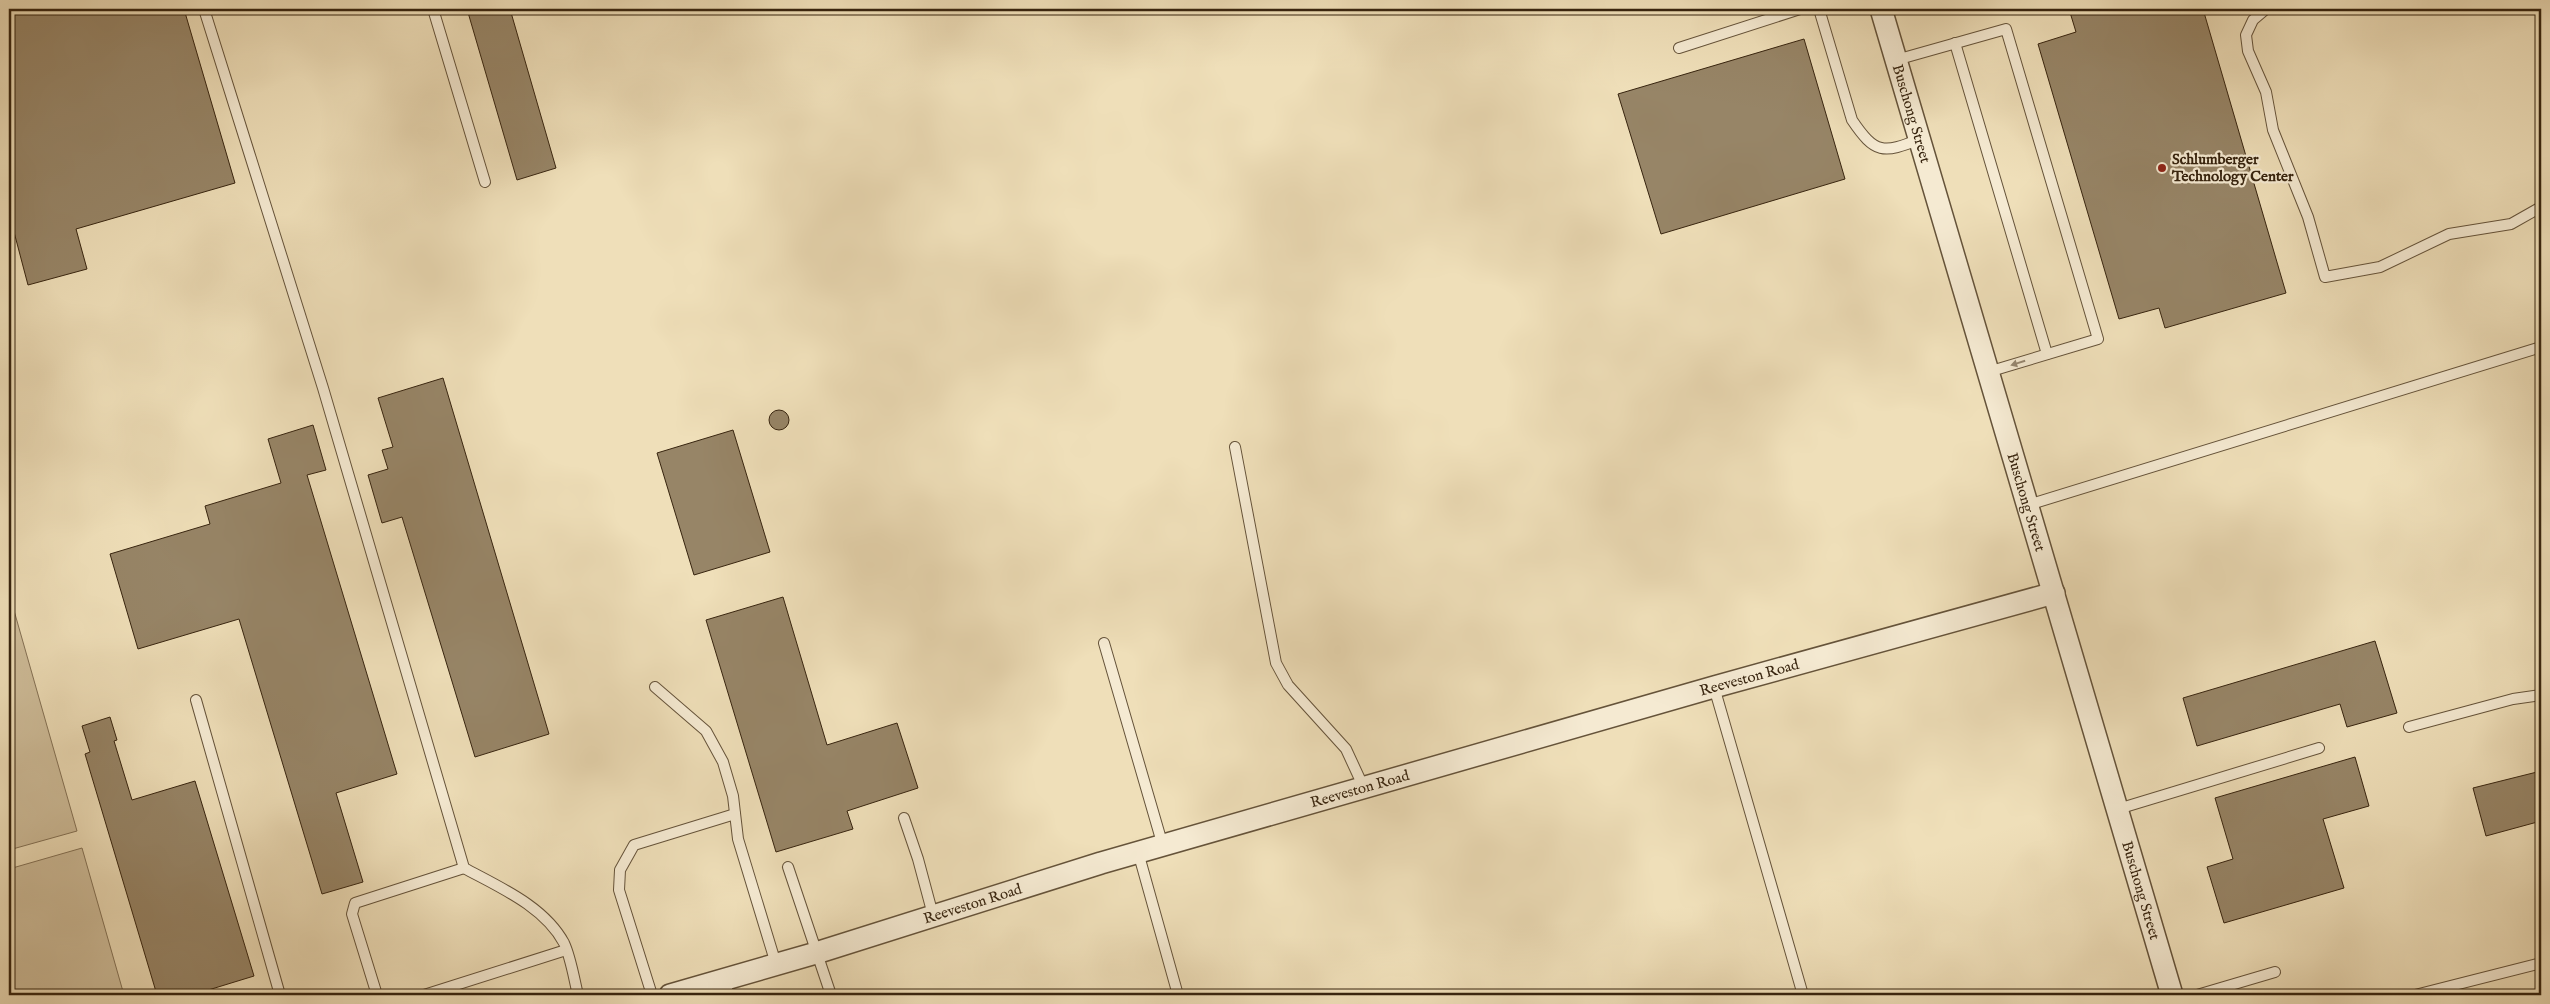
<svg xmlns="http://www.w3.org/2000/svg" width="2550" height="1004" viewBox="0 0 2550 1004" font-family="'IM FELL English',serif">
<rect width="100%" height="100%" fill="#efdfb9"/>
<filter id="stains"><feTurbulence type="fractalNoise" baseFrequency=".004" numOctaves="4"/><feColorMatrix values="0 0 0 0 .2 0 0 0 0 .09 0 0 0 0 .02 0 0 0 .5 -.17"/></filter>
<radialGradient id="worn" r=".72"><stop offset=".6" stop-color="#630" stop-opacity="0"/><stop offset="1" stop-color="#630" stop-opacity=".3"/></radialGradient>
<g fill="#d0bf9c" stroke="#847256">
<path d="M9,593L77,831L9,850Z"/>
<path d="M82,848L124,995H9V869Z"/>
</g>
<g fill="#978567" stroke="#37240f">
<path d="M9,9H184L235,183L76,229L87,269L28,285L9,213Z"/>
<path d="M467,9H510L556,168L517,180Z"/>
<path d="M2069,9H2203L2286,293L2165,328L2159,308L2119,319L2038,44L2076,32Z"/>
<path d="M1804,39L1845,179L1661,234L1618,94Z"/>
<path d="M443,378L549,734L475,757L402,517L382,523L368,475L388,469L382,450L393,447L378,398Z"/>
<circle cx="779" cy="420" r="10"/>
<path d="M313,425L326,470L307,475L397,774L336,793L363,882L322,894L239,619L138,649L110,554L210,524L205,506L281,483L268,439Z"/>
<path d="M733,430L770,552L694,575L657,453Z"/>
<path d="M783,597L827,745L897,723L918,788L847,811L853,829L776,852L706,620Z"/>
<path d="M2375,641L2397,713L2347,727L2340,704L2197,746L2183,698Z"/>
<path d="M110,717L117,740L114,741L132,800L195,781L254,976L192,995H157L85,754L90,752L82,726Z"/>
<path d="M2355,757L2369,806L2323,819L2344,888L2224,923L2207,867L2233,859L2215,798Z"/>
<path d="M2541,771V821L2486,836L2473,788Z"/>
</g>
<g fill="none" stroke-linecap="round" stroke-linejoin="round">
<defs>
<g id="service">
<path d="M204,9L323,388L464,868C499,887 544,906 564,943C571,958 574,979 578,995"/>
<path d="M433,9L485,182"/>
<path d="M1819,9L1852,120C1875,154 1883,154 1920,139"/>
<path d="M2266,9L2253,20L2246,35L2248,51L2266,92L2273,130L2308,217L2325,277L2380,267L2449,234L2511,224L2541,207"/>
<path d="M1955,43L2047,354"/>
<path d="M1679,48L1800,9"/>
<path d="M1896,60L2006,29L2098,339L1988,372"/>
<path d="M1235,447L1276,663L1288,685L1346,749L1364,788"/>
<path d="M2028,505L2541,347"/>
<path d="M1104,643L1163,846"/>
<path d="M655,687L706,731L723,762L733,796L738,839L776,964"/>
<path d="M1714,687L1803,995"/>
<path d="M196,700L280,995"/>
<path d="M2409,727L2513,699L2541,695"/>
<path d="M2118,809L2319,748"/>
<path d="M904,818L918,859L933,915"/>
<path d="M1138,852L1178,995"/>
<path d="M788,867L831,995"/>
<path d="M724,980L729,995"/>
<path d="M377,995L352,914L355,903L464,868"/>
<path d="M424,995L566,950"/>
<path d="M652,995L619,890L620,870L634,845L735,814"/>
<path d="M2197,995L2275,972"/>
<path d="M2415,995L2541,963"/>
</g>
<g id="minor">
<path id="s1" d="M1881,9L2172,995"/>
<path id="s2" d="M670,995L816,953L1101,863L1714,687L2054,593"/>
</g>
</defs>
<use href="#service" stroke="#65533a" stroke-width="12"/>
<use href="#minor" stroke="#65533a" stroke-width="24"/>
<use href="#service" stroke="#f5ead2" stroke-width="10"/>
<use href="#minor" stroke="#f5ead2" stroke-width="21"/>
</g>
<defs><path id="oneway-solid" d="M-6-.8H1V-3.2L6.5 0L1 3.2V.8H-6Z" transform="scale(1.25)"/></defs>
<use fill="#968770" href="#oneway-solid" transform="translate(2018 363) rotate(163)"/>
<circle fill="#8f2418" stroke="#f5ead2" stroke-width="2" cx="2162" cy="168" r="5"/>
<g text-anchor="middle" stroke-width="4.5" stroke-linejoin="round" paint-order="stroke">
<g font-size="15" fill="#37240f" stroke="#f5ead2">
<text dy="5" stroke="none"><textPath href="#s1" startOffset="109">Buschong Street</textPath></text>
<text dy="5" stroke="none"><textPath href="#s1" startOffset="514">Buschong Street</textPath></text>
<text dy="5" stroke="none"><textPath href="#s2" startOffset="1125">Reeveston Road</textPath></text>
<text dy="5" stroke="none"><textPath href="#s2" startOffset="720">Reeveston Road</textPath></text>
<text dy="5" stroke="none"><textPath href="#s1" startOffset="919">Buschong Street</textPath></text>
<text dy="5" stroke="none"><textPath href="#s2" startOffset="316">Reeveston Road</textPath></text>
</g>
<g font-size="15" font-weight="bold" fill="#37240f" stroke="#f5ead2" text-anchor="start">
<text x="2172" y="164">Schlumberger<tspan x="2172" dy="17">Technology Center</tspan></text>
</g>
</g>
<rect width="2550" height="1004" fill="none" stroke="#efdfb9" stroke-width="30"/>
<rect x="10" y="10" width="2530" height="984" fill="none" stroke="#37240f" stroke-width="2.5"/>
<rect x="15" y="15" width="2520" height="974" fill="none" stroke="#37240f"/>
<rect width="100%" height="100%" filter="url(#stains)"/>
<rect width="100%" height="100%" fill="url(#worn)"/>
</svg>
